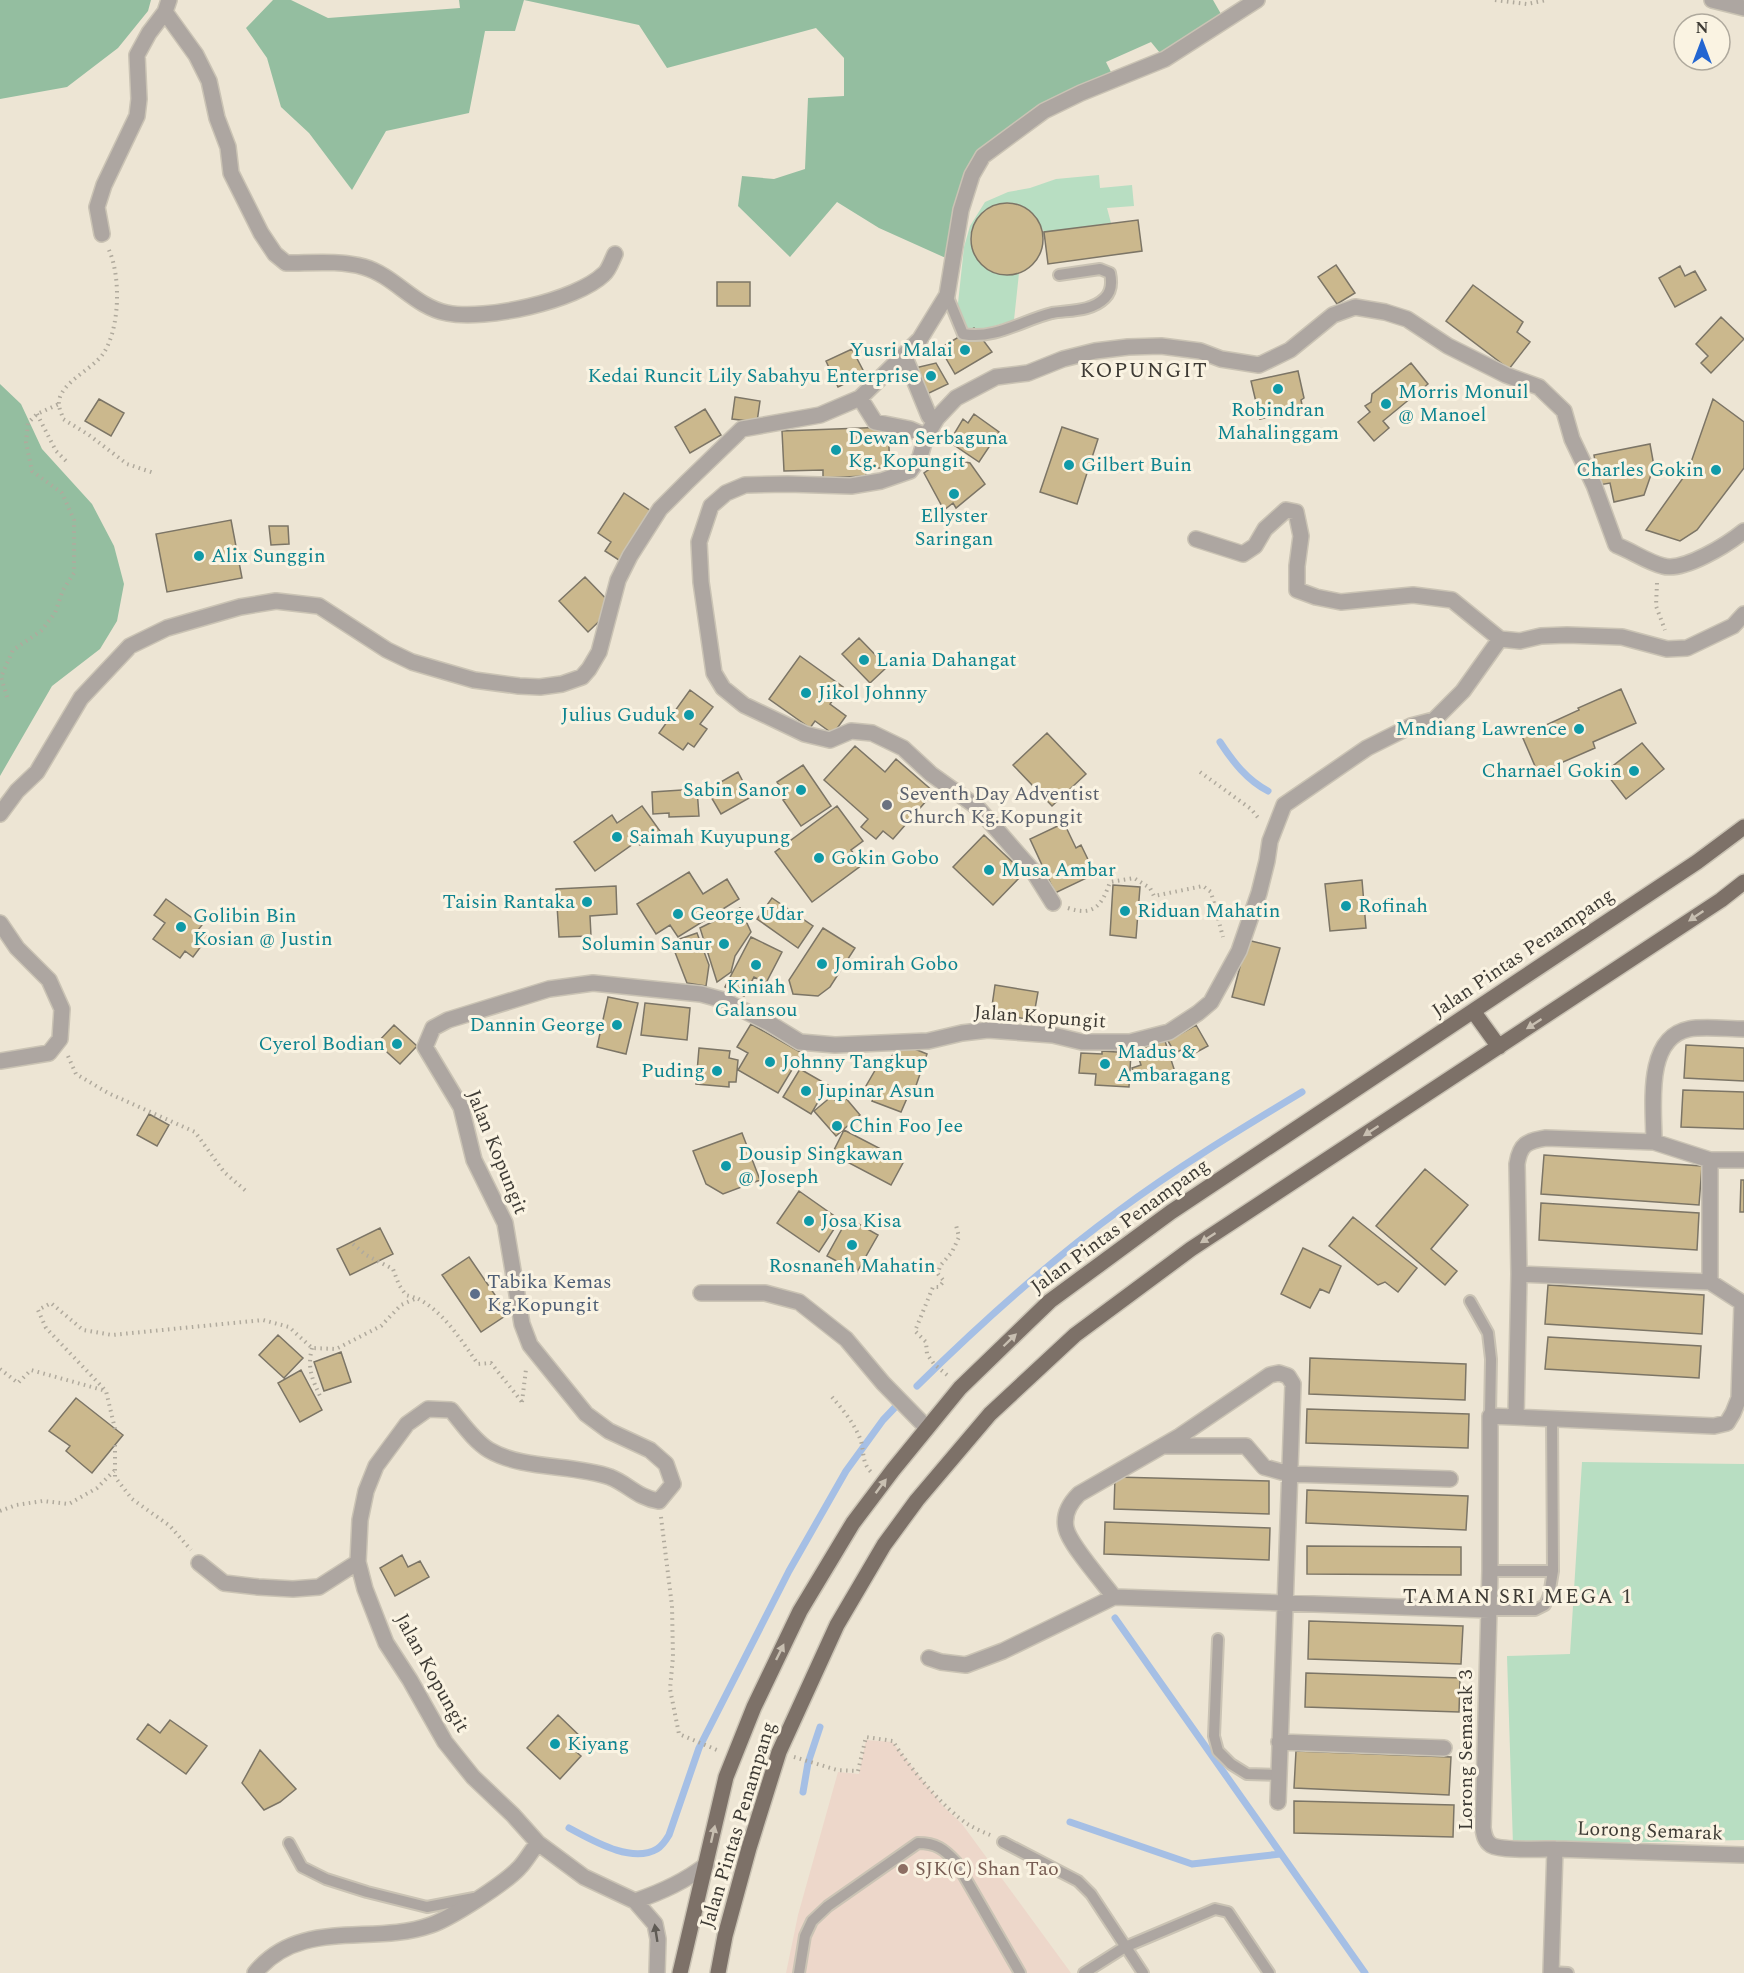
<svg xmlns="http://www.w3.org/2000/svg" width="1744" height="1973" font-family="Spectral,serif">
  <rect width="100%" height="100%" fill="#ede5d4"/>
  <!-- education -->
  <path fill="#edd7ca" d="M866,1740L892,1742L943,1806L962,1824L1071,1973H786L798,1915L838,1772L859,1774Z"/>
  <!-- green -->
  <path fill="#b8dec2" d="M1099,175L1100,188L1132,185L1134,206L1107,208L1111,223L1044,232C1041,227 1038,221 1035,216C1005,179 946,228 981,263C992,274 1005,275 1019,273L1014,320L981,330H966L957,313L964,247L970,226L985,202L1008,192L1030,188L1056,179Z
    M1582,1462L1744,1464V1840L1513,1845L1507,1656L1570,1654Z"/>
  <!-- forest -->
  <path fill="#94bea0" d="M0,0H151L148,11L118,48L67,87L0,99Z
    M273,0H291L328,18L460,8L459,0H1213L1221,14L1186,38L1160,53L1151,42L1106,62L1111,72L1080,88L965,173L954,209L948,259L879,228L837,202L790,257L738,206L742,176L774,179L805,169L808,98L844,96V58L816,28L667,68L639,25L524,0L515,31H485L469,113L386,131L352,190L309,133L281,107L267,58L246,28Z
    M0,384L21,404L42,449L92,504L114,546L124,584L117,621L100,649L52,686L0,776Z"/>
  <g fill="none" stroke-linecap="round" stroke-linejoin="round">
    <!-- stream -->
    <path stroke="#a5bfe5" stroke-width="7" d="M1220,742C1233,762 1247,780 1268,791
      M917,1386C980,1324 1046,1264 1117,1212C1176,1168 1239,1130 1302,1092
      M1115,1618L1365,1973
      M803,1792L808,1763L820,1727
      M1070,1822L1192,1864L1280,1854
      M569,1828C592,1840 631,1864 657,1849C662,1846 666,1840 669,1835L699,1748L789,1571L846,1471L883,1420L902,1400"/>
  </g>
  <!-- building -->
  <path fill="#cbb88d" stroke="#7c7566" stroke-width="1.5" d="M971 239a36 36 0 1 1 72 0a36 36 0 1 1-72 0Z
    M1138,220L1142,251L1048,264L1044,232Z
    M1336,265L1355,293L1337,304L1318,277Z
    M1680,266L1685,276L1695,271L1706,290L1675,307L1659,278Z
    M717,282H750V306H717Z
    M1473,285L1523,322L1517,332L1530,342L1509,369L1446,321Z
    M1721,317L1744,339L1711,373L1701,363L1708,356L1696,344Z
    M974,328L992,352L955,374L940,348Z
    M852,349L865,374L838,387L826,361Z
    M936,363L948,384L927,394L915,368Z
    M1411,363L1428,384L1383,421L1389,428L1374,441L1358,422L1370,412L1365,406L1371,402L1372,394Z
    M1298,371L1304,398L1301,400L1303,409L1260,419L1251,381Z
    M735,397L760,401L757,422L732,419Z
    M99,399L124,413L111,436L85,421Z
    M1713,399L1744,422V468L1697,530L1680,541L1646,530L1688,471Z
    M705,409L721,435L690,453L675,427Z
    M974,414L999,432L979,462L954,445L959,438L954,434L963,419L968,423Z
    M888,427L890,468H866V476L823,478V470L784,471L782,431Z
    M1062,427L1098,439L1077,504L1040,492Z
    M1650,444L1654,466L1644,495L1614,502L1610,483L1599,485L1594,455Z
    M945,458L970,463L985,484L956,508L953,503L944,510L924,473Z
    M624,493L660,517L628,566L605,551L611,542L598,533Z
    M231,520L242,578L167,592L156,534Z
    M269,526H288L289,544L271,545Z
    M585,577L614,607L588,632L559,601Z
    M859,638L887,667L870,683L842,654Z
    M800,656L843,687L830,704L846,716L833,734L815,721L810,728L769,699Z
    M1621,689L1636,723L1593,742L1595,748L1538,773L1522,736L1579,710L1578,708Z
    M690,690L713,707L700,724L707,729L694,747L688,743L683,750L659,733Z
    M1047,733L1086,774L1052,806L1013,765Z
    M1642,743L1664,769L1626,799L1605,772Z
    M855,746L885,772L896,759L934,792L893,839L883,831L876,839L861,827L868,819L824,780Z
    M803,765L831,806L801,826L783,800L787,798L777,782Z
    M738,772L751,797L721,814L707,790Z
    M697,789L699,816L669,817V813L653,814L652,792Z
    M642,806L660,831L640,845L636,842L595,871L574,842L612,815L617,823Z
    M837,806L863,841L851,850L862,865L812,902L775,852Z
    M1064,823L1076,848L1081,845L1095,874L1055,893L1030,839Z
    M984,835L1024,873L993,905L953,867Z
    M689,872L703,894L727,879L739,899L678,937L670,925L656,934L637,904Z
    M1362,880L1366,928L1330,931L1325,884Z
    M1113,885L1140,887L1136,938L1110,935Z
    M616,886L617,914L590,916L591,936L559,937L556,889Z
    M772,898L813,926L798,948L757,919Z
    M166,899L202,925L198,930L208,937L193,957L185,951L180,958L153,939L165,923L154,915Z
    M740,908L751,932L735,956L731,972L717,982L700,928Z
    M823,928L855,948L830,987L818,996L793,994L789,980Z
    M697,933L709,965L706,986L687,983L671,942Z
    M751,937L782,952L766,983L754,977L744,996L725,987Z
    M1247,940L1280,948L1264,1005L1232,997Z
    M995,985L1038,992L1033,1020L991,1013Z
    M608,997L638,1003L626,1054L597,1047Z
    M645,1003L690,1008L687,1040L641,1035Z
    M751,1024L802,1053L778,1093L738,1070L748,1053L737,1047Z
    M394,1025L417,1046L400,1064L377,1043Z
    M1196,1025L1208,1046L1186,1058L1181,1050L1175,1053L1168,1041Z
    M1165,1041L1175,1072L1146,1082L1144,1075L1135,1078L1132,1068L1141,1065L1136,1050Z
    M900,1043L927,1054L912,1097L908,1096L901,1112L872,1101L877,1092L866,1086L881,1060L887,1064Z
    M1686,1045L1744,1048V1081L1684,1078Z
    M699,1048L730,1051L729,1058L738,1060L736,1082H729V1087L696,1084Z
    M1102,1051L1131,1053L1129,1087L1095,1085L1096,1074L1079,1073L1081,1053L1102,1054Z
    M800,1069L828,1085L811,1114L783,1097Z
    M1683,1090L1744,1092V1129L1681,1127Z
    M832,1096L836,1102L844,1096L860,1115L836,1136L814,1111Z
    M149,1114L169,1125L157,1146L137,1135Z
    M844,1130L904,1161L891,1185L832,1154Z
    M742,1133L760,1180L723,1194L706,1184L693,1151Z
    M1544,1155L1702,1166L1699,1205L1541,1194Z
    M1425,1169L1468,1205L1431,1249L1457,1271L1445,1285L1376,1226Z
    M1741,1180H1744V1212H1740Z
    M799,1191L840,1220L819,1252L777,1223Z
    M1541,1203L1699,1213L1697,1250L1539,1240Z
    M1353,1217L1417,1268L1398,1292L1385,1282L1378,1285L1329,1246Z
    M848,1218L878,1235L857,1272L827,1256Z
    M380,1228L393,1254L350,1275L337,1249Z
    M1303,1248L1341,1266L1329,1293L1320,1289L1310,1308L1281,1294Z
    M469,1257L508,1314L481,1332L442,1275Z
    M1548,1285L1704,1295L1702,1334L1545,1324Z
    M278,1335L303,1358L284,1378L259,1355Z
    M1548,1337L1701,1346L1699,1378L1545,1369Z
    M341,1352L351,1382L324,1391L314,1362Z
    M1310,1358L1466,1364L1465,1400L1309,1394Z
    M301,1370L322,1410L300,1422L278,1383Z
    M76,1398L123,1435L92,1473L66,1451L70,1446L49,1431Z
    M1307,1409L1469,1414L1468,1448L1306,1443Z
    M1115,1477L1269,1481V1514L1114,1509Z
    M1307,1490L1468,1496L1466,1530L1306,1523Z
    M1105,1522L1270,1528L1269,1560L1104,1554Z
    M1307,1546L1461,1547V1575L1307,1574Z
    M402,1555L408,1567L420,1561L429,1577L395,1596L380,1568Z
    M1309,1621L1463,1626L1461,1664L1308,1659Z
    M1306,1673L1460,1678L1459,1712L1305,1707Z
    M558,1715L584,1740L574,1750L581,1756L560,1779L527,1748Z
    M170,1720L207,1746L186,1774L137,1739L148,1724L160,1733Z
    M260,1750L296,1789L280,1802L264,1810L242,1783Z
    M1296,1751L1451,1757L1449,1795L1294,1788Z
    M1294,1801L1454,1805L1453,1837L1294,1833Z"/>
  <g fill="none" stroke-linecap="round" stroke-linejoin="round">
    <!-- lane casing -->
    <g stroke="#cac3b4" stroke-width="14">
      <path id="lane" d="M947,295L963,334C995,340 1023,320 1052,313C1069,310 1091,312 1105,298C1112,291 1112,282 1110,273L1100,269L1059,275
        M1470,1301L1488,1333L1491,1359L1490,1416
        M1490,1571H1553L1552,1418
        M1490,1610H1535L1545,1605L1549,1595L1553,1571
        M1218,1639L1214,1736L1218,1751L1231,1764L1247,1774L1278,1775
        M1003,1842L1078,1881L1091,1894L1143,1973
        M289,1843L302,1867L326,1879L367,1892L427,1907L474,1898
        M1551,1972L1568,1973
        M799,1973L805,1936L812,1921L828,1906L918,1843C936,1843 944,1849 956,1862L1020,1973
        M1084,1973L1125,1947L1215,1909L1228,1912L1269,1973"/>
    </g>
    <!-- street casing -->
    <g stroke="#cac3b4" stroke-width="18">
      <path id="street" d="M1712,0L1744,8
        M165,12L196,55L209,81L217,118L228,147L231,173L261,233L275,254L286,263C312,263 339,260 364,267C395,276 415,307 447,313C485,321 576,301 604,274C609,270 612,260 615,254
        M102,234L97,207L104,185L137,116L139,99L137,55L149,33L165,12L169,0
        M904,355L929,416L937,418
        M860,398L875,422L910,429L926,436L937,418L956,398L996,377L1028,373L1063,359L1095,351L1128,347L1161,346L1200,351L1221,359L1259,365L1290,350L1333,315L1355,307L1385,312L1407,319L1448,346L1506,375L1539,387L1564,411L1572,439L1594,485L1616,545C1632,551 1647,562 1663,566C1684,572 1728,544 1744,531
        M926,436L920,457L910,471L881,481L851,486L788,484L745,485L726,493L711,506L699,542L701,582L714,673L723,688L744,705L805,734L830,740L851,731L872,733L903,748L931,774L977,807L1033,871L1053,903
        M1196,539L1243,554L1255,546L1265,529L1286,510L1296,512L1301,536L1297,566V590L1316,597L1341,602L1413,595L1452,600L1500,639
        M0,814L17,791L37,772L81,698L130,646L167,628L240,607L276,601L319,606L387,650L412,662L474,680L519,686L540,687L562,684L582,677L589,669L599,652L618,580L630,556L660,509L687,482L742,429L820,415L860,398L920,339L947,295L961,210L972,175L983,156L1044,111L1081,93L1165,59L1257,0
        M0,923L17,948L49,980L62,1009L60,1039L49,1053L0,1061
        M1654,1142C1654,1108 1644,1038 1689,1029C1704,1026 1728,1029 1744,1029
        M1710,1160H1744
        M1519,1274L1710,1282
        M701,1293H765L799,1302L846,1339L883,1383L927,1428
        M1516,1417L1519,1274L1517,1164C1520,1144 1527,1141 1546,1138L1654,1142L1710,1160V1282L1744,1304
        M1166,1446H1246L1264,1467L1289,1474L1450,1479
        M199,1563L224,1583L258,1587L293,1589L319,1587L358,1562
        M929,1658L941,1662L966,1665L1003,1651L1114,1597
        M1279,1742L1444,1748
        M1278,1802L1293,1384L1288,1376L1279,1373L1270,1375L1180,1436L1079,1494C1070,1503 1063,1514 1066,1528C1069,1544 1103,1582 1114,1597L1490,1610
        M1555,1849L1744,1855
        M635,1901C662,1892 684,1882 706,1865
        M255,1973C300,1917 372,1946 431,1925C451,1918 504,1884 519,1868C526,1861 531,1851 538,1843
        M657,1973L658,1939L655,1924L635,1901L584,1877L538,1843L513,1815L473,1777L445,1742L410,1680L386,1643L365,1589L358,1562L360,1520L366,1491L376,1466L407,1424L428,1409L451,1410C462,1423 474,1441 489,1450C523,1470 573,1464 610,1477C628,1484 638,1498 659,1501L673,1484L666,1464L650,1450L609,1431L586,1414L530,1345L522,1324L505,1223L474,1160L461,1107L425,1047L433,1028L448,1020L549,989L593,983L701,994L723,1000L769,1023L800,1042L835,1045L928,1041L962,1033L988,1030L1053,1035L1082,1042H1130L1169,1032L1198,1013L1211,1002L1239,951L1259,893L1267,861L1270,841L1284,805L1367,748L1411,726L1434,720L1463,691L1500,639L1520,641L1541,636L1567,635L1622,637L1667,649L1687,648L1733,626L1744,614
        M1551,1973L1555,1849C1542,1849 1501,1851 1491,1845C1485,1841 1484,1835 1483,1828L1490,1571V1416L1714,1426L1727,1423L1733,1413L1739,1398L1742,1304"/>
    </g>
    <!-- primary casing -->
    <g stroke="#cac3b4" stroke-width="18">
      <path id="primary" d="M1473,1011L1499,1047
        M680,1973L726,1777L754,1707L800,1611L853,1523L893,1470L960,1388L1050,1301L1171,1212L1697,862L1744,827
        M718,1973L725,1936L749,1848L779,1752L837,1625L884,1545L917,1500L990,1414L1075,1335L1191,1249L1721,900L1744,882"/>
    </g>
    <!-- path -->
    <path stroke="#b0aa9d" stroke-width="4" stroke-dasharray="1.5 4.5" stroke-linecap="butt" d="M1495,0L1527,4L1547,0
      M109,250C121,277 120,329 103,354C92,370 57,384 59,405C59,409 62,414 63,419L89,435L127,464L154,473
      M37,414L56,451L69,464
      M1657,583L1656,606L1665,630
      M7,697L1,677L13,650L41,631L55,613L63,590L74,573V520L62,493L32,471L26,442L28,423L37,414L59,404
      M1200,772L1251,809L1260,820
      M1068,908C1094,917 1102,905 1110,882L1134,878L1150,888L1154,896L1203,886L1211,892L1223,937
      M68,1056L76,1074L108,1093L195,1132L224,1172L247,1192
      M353,1244L366,1255L393,1269L399,1285L406,1295L416,1298
      M312,1348C307,1368 312,1379 321,1398
      M0,1369L18,1383L31,1370L106,1391
      M947,1375L934,1364L927,1354L926,1342L915,1331L933,1287H939L944,1281L938,1274L940,1266L952,1252L959,1237L956,1225
      M832,1397C843,1410 855,1424 861,1441C864,1452 862,1463 871,1472
      M522,1402L526,1369
      M115,1429L106,1391L46,1328L38,1310L51,1303L83,1330L112,1335L263,1320L289,1327L312,1348L336,1349L381,1326L401,1305L417,1298C445,1313 460,1339 478,1364L491,1363L522,1402
      M115,1445V1477L132,1499L170,1526L191,1550
      M0,1511L16,1505L43,1501L69,1504L97,1488L114,1471
      M661,1517L672,1606L673,1657L670,1689L679,1734L717,1750
      M794,1757L837,1770L858,1771L866,1737L893,1741C907,1765 945,1810 969,1825C976,1829 983,1832 990,1835"/>
    <!-- lane -->
    <use href="#lane" stroke="#ada6a1" stroke-width="10"/>
    <!-- street -->
    <use href="#street" stroke="#ada6a1" stroke-width="15"/>
    <!-- primary -->
    <use href="#primary" stroke="#7d7168" stroke-width="15"/>
  </g>
  <!-- one-way arrows -->
  <defs><path id="oneway-solid" d="M-6-.8H1V-3.2L6.5 0L1 3.2V.8H-6Z" transform="scale(1.5)"/></defs>
  <g fill="#c8bfb1">
    <use href="#oneway-solid" transform="translate(1696 916) rotate(146)"/>
    <use href="#oneway-solid" transform="translate(1534 1024) rotate(147)"/>
    <use href="#oneway-solid" transform="translate(1371 1131) rotate(147)"/>
    <use href="#oneway-solid" transform="translate(1208 1238) rotate(147)"/>
    <use href="#oneway-solid" transform="translate(1010 1340) rotate(-44)"/>
    <use href="#oneway-solid" transform="translate(881 1486) rotate(-53)"/>
    <use href="#oneway-solid" transform="translate(780 1652) rotate(-64)"/>
    <use href="#oneway-solid" transform="translate(713 1834) rotate(-77)"/>
  </g>
  <use fill="#5f5b55" href="#oneway-solid" transform="translate(656 1933) rotate(-99)"/>
  <!-- markers -->
  <g fill="#0f9aa8" stroke="#faf3e2" stroke-width="2">
    <circle cx="965" cy="350" r="6"/>
    <circle cx="931" cy="376" r="6"/>
    <circle cx="1278" cy="389" r="6"/>
    <circle cx="1386" cy="404" r="6"/>
    <circle cx="836" cy="450" r="6"/>
    <circle cx="1069" cy="465" r="6"/>
    <circle cx="1716" cy="470" r="6"/>
    <circle cx="954" cy="494" r="6"/>
    <circle cx="199" cy="556" r="6"/>
    <circle cx="864" cy="660" r="6"/>
    <circle cx="806" cy="693" r="6"/>
    <circle cx="689" cy="715" r="6"/>
    <circle cx="1579" cy="729" r="6"/>
    <circle cx="1634" cy="771" r="6"/>
    <circle cx="801" cy="790" r="6"/>
    <circle cx="617" cy="837" r="6"/>
    <circle cx="819" cy="858" r="6"/>
    <circle cx="989" cy="870" r="6"/>
    <circle cx="587" cy="902" r="6"/>
    <circle cx="1346" cy="906" r="6"/>
    <circle cx="1125" cy="911" r="6"/>
    <circle cx="678" cy="914" r="6"/>
    <circle cx="181" cy="927" r="6"/>
    <circle cx="724" cy="944" r="6"/>
    <circle cx="822" cy="964" r="6"/>
    <circle cx="756" cy="965" r="6"/>
    <circle cx="617" cy="1025" r="6"/>
    <circle cx="397" cy="1044" r="6"/>
    <circle cx="770" cy="1062" r="6"/>
    <circle cx="1105" cy="1064" r="6"/>
    <circle cx="717" cy="1071" r="6"/>
    <circle cx="806" cy="1091" r="6"/>
    <circle cx="837" cy="1126" r="6"/>
    <circle cx="726" cy="1166" r="6"/>
    <circle cx="809" cy="1221" r="6"/>
    <circle cx="852" cy="1245" r="6"/>
    <circle cx="555" cy="1744" r="6"/>
  </g>
  <circle fill="#6b7280" stroke="#faf3e2" stroke-width="2" cx="887" cy="805" r="6"/>
  <circle fill="#5c6f8a" stroke="#faf3e2" stroke-width="2" cx="475" cy="1294" r="6"/>
  <circle fill="#8d6e63" stroke="#faf3e2" stroke-width="2" cx="903" cy="1869" r="6"/>
  <g text-anchor="middle" dominant-baseline="central" stroke-width="6" stroke-linejoin="round" paint-order="stroke">
    <!-- culture labels -->
    <g font-size="20" fill="#0d838f" stroke="#faf3e2" text-anchor="start">
      <text x="953" y="350" text-anchor="end">Yusri Malai</text>
      <text x="919" y="376" text-anchor="end">Kedai Runcit Lily Sabahyu Enterprise</text>
      <text x="1398" y="392">Morris Monuil<tspan x="1398" dy="23">@ Manoel</tspan></text>
      <text x="1278" y="410" text-anchor="middle">Robindran<tspan x="1278" dy="23">Mahalinggam</tspan></text>
      <text x="848" y="438">Dewan Serbaguna<tspan x="848" dy="23">Kg. Kopungit</tspan></text>
      <text x="1081" y="465">Gilbert Buin</text>
      <text x="1704" y="470" text-anchor="end">Charles Gokin</text>
      <text x="954" y="516" text-anchor="middle">Ellyster<tspan x="954" dy="23">Saringan</tspan></text>
      <text x="211" y="556">Alix Sunggin</text>
      <text x="876" y="660">Lania Dahangat</text>
      <text x="818" y="693">Jikol Johnny</text>
      <text x="677" y="715" text-anchor="end">Julius Guduk</text>
      <text x="1567" y="729" text-anchor="end">Mndiang Lawrence</text>
      <text x="1622" y="771" text-anchor="end">Charnael Gokin</text>
      <text x="789" y="790" text-anchor="end">Sabin Sanor</text>
      <text x="629" y="837">Saimah Kuyupung</text>
      <text x="831" y="858">Gokin Gobo</text>
      <text x="1001" y="870">Musa Ambar</text>
      <text x="575" y="902" text-anchor="end">Taisin Rantaka</text>
      <text x="1358" y="906">Rofinah</text>
      <text x="1137" y="911">Riduan Mahatin</text>
      <text x="690" y="914">George Udar</text>
      <text x="193" y="916">Golibin Bin<tspan x="193" dy="23">Kosian @ Justin</tspan></text>
      <text x="712" y="944" text-anchor="end">Solumin Sanur</text>
      <text x="834" y="964">Jomirah Gobo</text>
      <text x="756" y="987" text-anchor="middle">Kiniah<tspan x="756" dy="23">Galansou</tspan></text>
      <text x="605" y="1025" text-anchor="end">Dannin George</text>
      <text x="385" y="1044" text-anchor="end">Cyerol Bodian</text>
      <text x="1117" y="1052">Madus &amp;<tspan x="1117" dy="23">Ambaragang</tspan></text>
      <text x="782" y="1062">Johnny Tangkup</text>
      <text x="705" y="1071" text-anchor="end">Puding</text>
      <text x="818" y="1091">Jupinar Asun</text>
      <text x="849" y="1126">Chin Foo Jee</text>
      <text x="738" y="1154">Dousip Singkawan<tspan x="738" dy="23">@ Joseph</tspan></text>
      <text x="821" y="1221">Josa Kisa</text>
      <text x="852" y="1266" text-anchor="middle">Rosnaneh Mahatin</text>
      <text x="567" y="1744">Kiyang</text>
    </g>
    <!-- worship labels -->
    <g font-size="20" fill="#5b616d" stroke="#faf3e2" text-anchor="start">
      <text x="899" y="794">Seventh Day Adventist<tspan x="899" dy="23">Church Kg.Kopungit</tspan></text>
    </g>
    <!-- street labels -->
    <g font-size="20" fill="#3e3b35" stroke="#faf3e2">
      <text transform="translate(1523 953) rotate(-34)">Jalan Pintas Penampang</text>
      <text transform="translate(1040 1017) rotate(4)">Jalan Kopungit</text>
      <text transform="translate(497 1152) rotate(68)">Jalan Kopungit</text>
      <text transform="translate(1120 1226) rotate(-36)">Jalan Pintas Penampang</text>
      <text transform="translate(432 1673) rotate(61)">Jalan Kopungit</text>
      <text transform="translate(1466 1750) rotate(-90)">Lorong Semarak 3</text>
      <text transform="translate(738 1825) rotate(-73)">Jalan Pintas Penampang</text>
      <text transform="translate(1650 1831) rotate(2)">Lorong Semarak</text>
    </g>
    <!-- service labels -->
    <g font-size="20" fill="#4e5e75" stroke="#faf3e2" text-anchor="start">
      <text x="487" y="1282">Tabika Kemas<tspan x="487" dy="23">Kg.Kopungit</tspan></text>
    </g>
    <!-- education labels -->
    <g font-size="20" fill="#785e54" stroke="#faf3e2" text-anchor="start">
      <text x="915" y="1869">SJK(C) Shan Tao</text>
    </g>
    <!-- neighbourhood labels -->
    <g font-size="21" letter-spacing="1.5" fill="#3e3b35" stroke="#faf3e2">
      <text x="1144" y="371">KOPUNGIT</text>
      <text x="1518" y="1597">TAMAN SRI MEGA 1</text>
    </g>
  </g>
  <!-- north arrow -->
  <g transform="translate(1702 42)"><circle r="28" fill="#faf3e2" stroke="#afa99d" stroke-width="1.5"/>
  <path d="M0-4.5L10 22L0 15L-10 22Z" fill="#2265d1"/>
  <text y="-9" font-size="16" font-weight="bold" text-anchor="middle" fill="#3e3b35">N</text>
  </g>
</svg>
